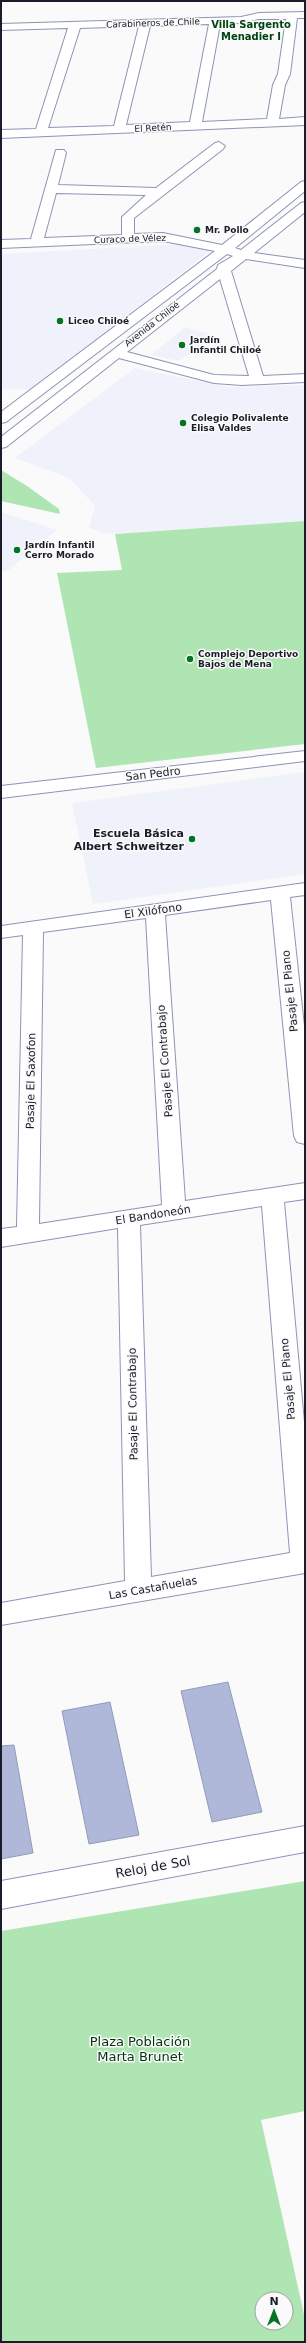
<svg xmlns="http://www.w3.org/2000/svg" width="306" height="2343" font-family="'DejaVu Sans',sans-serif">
  <rect width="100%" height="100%" fill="#fafafa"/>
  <!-- built -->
  <path fill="#f0f2fb" d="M181,244L211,250L31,390L1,389V254Z
    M185,327L215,336L179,361L151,355Z
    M135,368L230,387L305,385V521L108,534L89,528L95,506L69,478L15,458Z
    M1,512L57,530L6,572L1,570Z
    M305,772V874L93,904L72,803Z"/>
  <!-- green -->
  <path fill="#afe5b2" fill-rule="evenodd" d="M1,470L27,486L59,509L60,514L1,501Z
    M305,521V744L96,768L57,573L122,570L115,534Z
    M305,1881V2111L261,2120L305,2319V2342H1V1931ZM262,2299H286V2323H262Z"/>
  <!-- building -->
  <path fill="#b0b8da" stroke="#939bbb" d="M228,1682L262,1812L212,1822L181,1691Z
    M110,1702L139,1835L89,1844L62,1711Z
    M14,1745L33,1853L1,1859V1746Z"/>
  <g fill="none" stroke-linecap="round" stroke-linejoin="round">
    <!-- minor casing -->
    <g stroke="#8c94b5" stroke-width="2">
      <path id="minor" d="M305,12V18H297L290,74L285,85L279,119L305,117V125L1,138V130L36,129L68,28L1,30V24L241,17L259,13ZM259,19H286L278,74L273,85L267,119L202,122L220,24L241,23ZM209,24L190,122L126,125L150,26ZM139,26L114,126L48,128L80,28Z
        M219,142L225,146L223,149L134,218V234L163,233L222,245L301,182L305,181V191L235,248L241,250L301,203L305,202V212L254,253L305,260V268L246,259L231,271L263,376L305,374V382L242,385L214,383L119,358L6,447L1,448V437L217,269L218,265L233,256L227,254L6,422L1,423V412L215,251L163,241L1,248V240L31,239L56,150H64L66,153L58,185L156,188L215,143ZM56,193L146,195L122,217V235L44,238ZM220,279L249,376L214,375L127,352Z
        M305,751V761L1,798V786Z
        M305,883V895L290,897L305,1035V1144L297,1142L294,1136L271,900L165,915L185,1201L305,1183V1199L284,1202L305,1433V1573L1,1625V1603L125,1581L118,1228L1,1247V1229L17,1227L23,935L1,938V926ZM146,918L162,1205L39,1224L43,932ZM262,1206L290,1553L151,1577L140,1225Z
        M305,1826V1852L1,1909V1881Z"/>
    </g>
    <!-- minor -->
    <use href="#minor" fill="#fff" fill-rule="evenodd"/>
  </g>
  <!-- markers -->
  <g fill="#057325" stroke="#fafafa" stroke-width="1.5">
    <circle cx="197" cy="230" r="4"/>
    <circle cx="60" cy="321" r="4"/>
    <circle cx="182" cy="345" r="4"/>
    <circle cx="183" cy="423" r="4"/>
    <circle cx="17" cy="550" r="4"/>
    <circle cx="190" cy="659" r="4"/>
    <circle cx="192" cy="839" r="4"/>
  </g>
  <g text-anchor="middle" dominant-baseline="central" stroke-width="3" stroke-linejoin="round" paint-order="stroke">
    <!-- far-street labels -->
    <g font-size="9" fill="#1a1d29" stroke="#fafafa">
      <text transform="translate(153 23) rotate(-2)">Carabineros de Chile</text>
      <text transform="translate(153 128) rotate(-3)">El Retén</text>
      <text transform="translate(130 239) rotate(-2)">Curaco de Vélez</text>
      <text transform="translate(152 324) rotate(-38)">Avenida Chiloé</text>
    </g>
    <!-- far-poi labels -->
    <g font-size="9" font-weight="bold" fill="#1a1d29" stroke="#fafafa" text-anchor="start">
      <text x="205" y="230">Mr. Pollo</text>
      <text x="68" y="321">Liceo Chiloé</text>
      <text x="190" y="340">Jardín<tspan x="190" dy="10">Infantil Chiloé</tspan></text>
      <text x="191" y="418">Colegio Polivalente<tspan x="191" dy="10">Elisa Valdes</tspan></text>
      <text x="25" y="545">Jardín Infantil<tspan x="25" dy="10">Cerro Morado</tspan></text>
      <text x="198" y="654">Complejo Deportivo<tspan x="198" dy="10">Bajos de Mena</tspan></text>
    </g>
    <!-- far-neighbourhood labels -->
    <g font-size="10" font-weight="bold" fill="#014312" stroke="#fafafa">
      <text x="251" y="24">Villa Sargento<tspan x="251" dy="12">Menadier I</tspan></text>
    </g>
    <!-- street labels -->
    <g font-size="11" fill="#1a1d29" stroke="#fafafa">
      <text transform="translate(153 774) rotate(-7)">San Pedro</text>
      <text transform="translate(153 911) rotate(-8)">El Xilófono</text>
      <text transform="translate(290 991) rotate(-96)">Pasaje El Piano</text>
      <text transform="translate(165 1061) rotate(-94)">Pasaje El Contrabajo</text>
      <text transform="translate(31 1081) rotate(-89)">Pasaje El Saxofon</text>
      <text transform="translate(153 1215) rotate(-9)">El Bandoneón</text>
      <text transform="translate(288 1379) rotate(-95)">Pasaje El Piano</text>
      <text transform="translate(133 1404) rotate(-91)">Pasaje El Contrabajo</text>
      <text transform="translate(153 1588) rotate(-10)">Las Castañuelas</text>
    </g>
    <!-- poi labels -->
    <g font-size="11" font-weight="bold" fill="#1a1d29" stroke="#fafafa" text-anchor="end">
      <text x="184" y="833">Escuela Básica<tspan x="184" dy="13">Albert Schweitzer</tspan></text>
    </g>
    <!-- near-street labels -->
    <g font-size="13" fill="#1a1d29" stroke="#fafafa">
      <text transform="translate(153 1867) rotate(-10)">Reloj de Sol</text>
    </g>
    <!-- near-park labels -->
    <g font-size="13" fill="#00340c" stroke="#fafafa">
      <text x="140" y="2041">Plaza Población<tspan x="140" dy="15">Marta Brunet</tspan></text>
    </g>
  </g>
  <!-- border -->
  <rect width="306" height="2343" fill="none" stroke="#1a1d29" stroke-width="4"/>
  <!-- north arrow -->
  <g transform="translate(274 2311)"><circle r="19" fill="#fafafa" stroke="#a0a2a6"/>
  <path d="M0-3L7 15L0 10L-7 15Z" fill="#057325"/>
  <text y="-6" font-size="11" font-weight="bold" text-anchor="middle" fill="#1a1d29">N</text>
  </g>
</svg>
